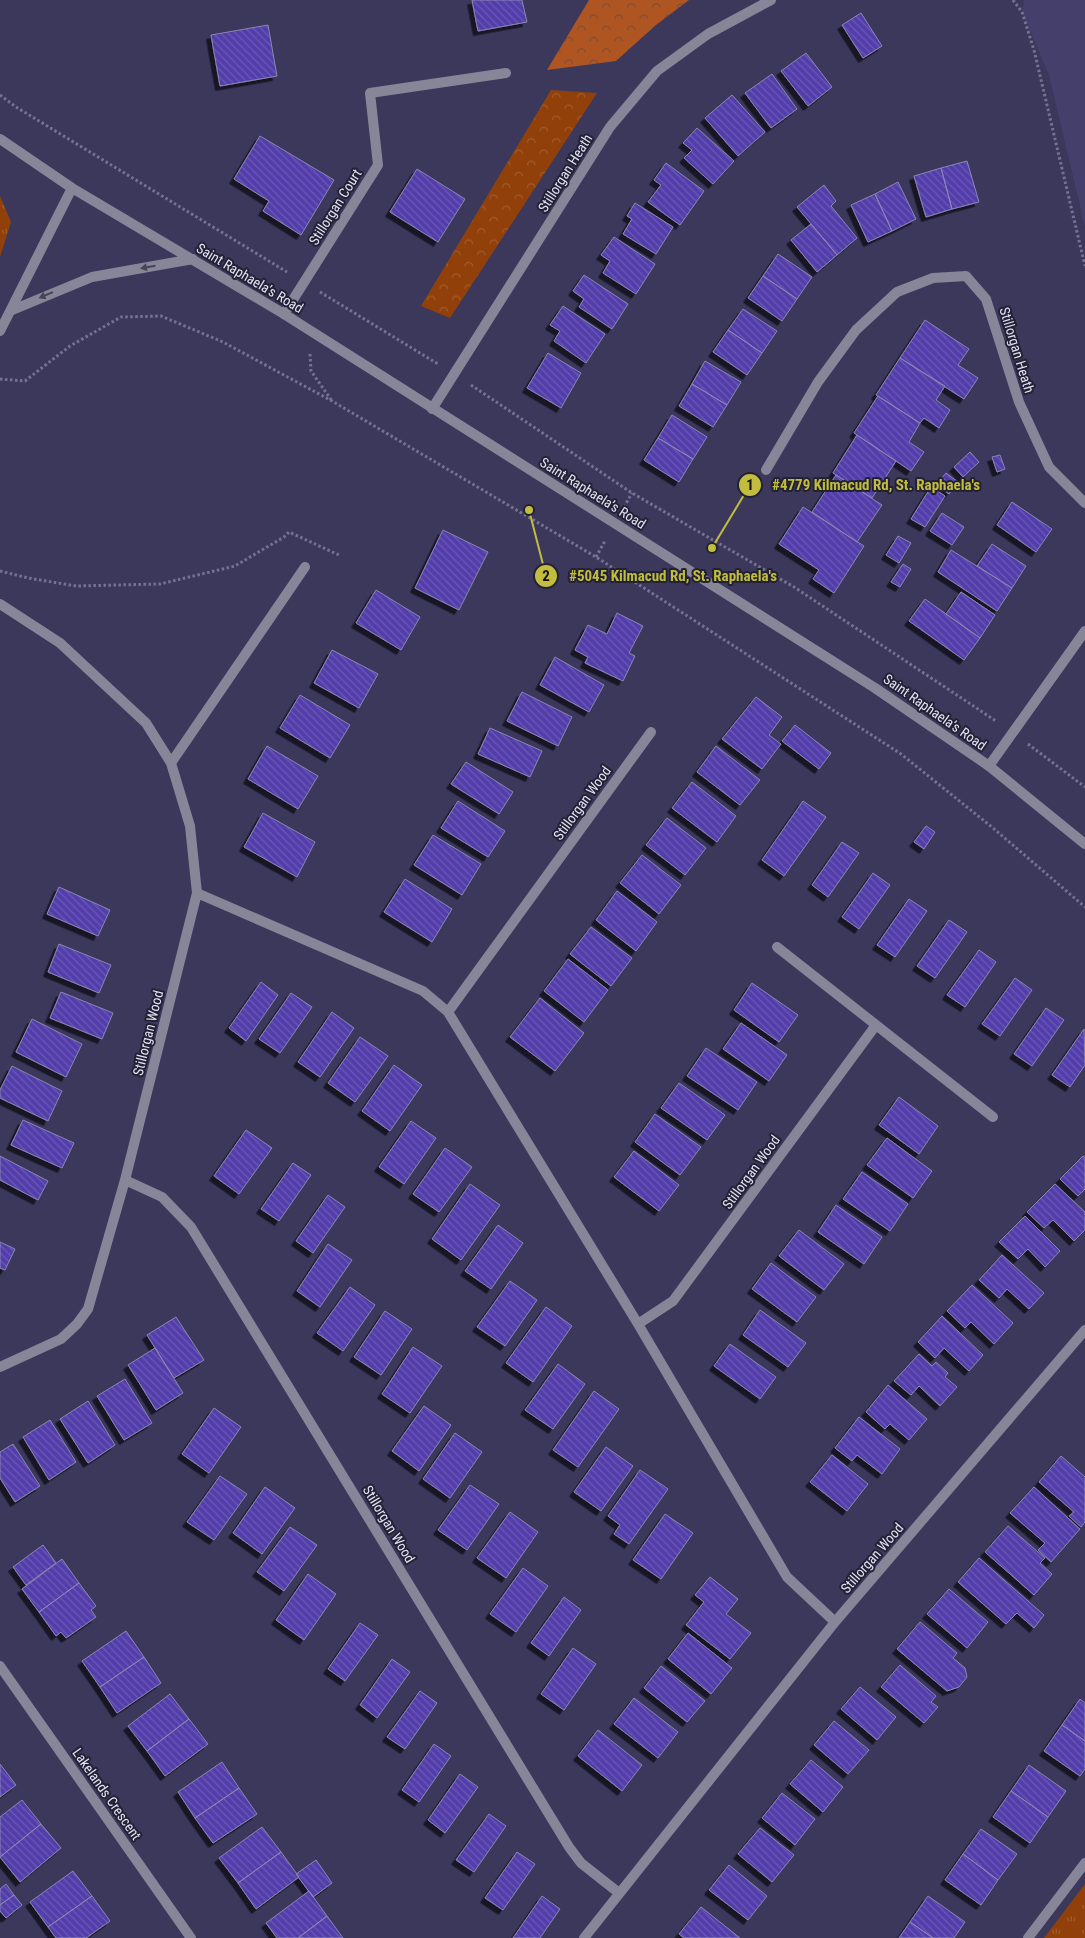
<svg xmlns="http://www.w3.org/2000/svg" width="1085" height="1938" font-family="'Roboto Condensed',sans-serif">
  <defs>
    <pattern id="grass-tufts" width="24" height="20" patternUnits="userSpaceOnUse" patternTransform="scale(1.25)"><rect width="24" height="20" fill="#924009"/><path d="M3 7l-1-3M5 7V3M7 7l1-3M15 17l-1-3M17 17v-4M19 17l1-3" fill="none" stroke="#a15b2e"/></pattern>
    <pattern id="forest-crowns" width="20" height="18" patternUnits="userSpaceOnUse" patternTransform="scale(1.25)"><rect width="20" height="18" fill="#af5522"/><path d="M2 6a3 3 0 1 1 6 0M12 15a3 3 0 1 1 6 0" fill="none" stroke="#7f4d34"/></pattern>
    <pattern id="park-crowns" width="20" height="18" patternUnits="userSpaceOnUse" patternTransform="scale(1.25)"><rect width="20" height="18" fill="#924009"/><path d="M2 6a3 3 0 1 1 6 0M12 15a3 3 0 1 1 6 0" fill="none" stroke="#a15b2e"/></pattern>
    <pattern id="building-back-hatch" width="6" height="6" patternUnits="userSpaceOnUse" patternTransform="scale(1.25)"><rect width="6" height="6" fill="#533daa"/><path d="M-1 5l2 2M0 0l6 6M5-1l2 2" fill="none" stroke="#6b59b6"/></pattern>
    <filter id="shadow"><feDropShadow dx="-4.5" dy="4.5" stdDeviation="0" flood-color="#0009"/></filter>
  </defs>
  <rect width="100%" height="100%" fill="#3b385c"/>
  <!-- built -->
  <path fill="#44406b" d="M1024,0H1085V227L1049,75L1022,12Z"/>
  <!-- grass -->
  <path fill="url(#grass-tufts)" d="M0,196L11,222L0,257Z
    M1085,1884V1938H1044Z"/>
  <!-- forest -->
  <path fill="url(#forest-crowns)" d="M589,0H689L656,25L616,61L547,70Z"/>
  <!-- park -->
  <path fill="url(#park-crowns)" d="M551,90L597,93L450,318L421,306Z"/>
  <!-- building -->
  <path fill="url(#building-back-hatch)" stroke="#8a87b2" filter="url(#shadow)" d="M472,0H522L527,22L478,31Z
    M861,13L882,46L863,58L842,25Z
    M268,25L277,76L220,86L211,35Z
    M806,53L832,87L808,106L781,71Z
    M772,74L797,109L771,128L745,93Z
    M732,95L765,132L738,156L705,118Z
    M697,128L734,161L713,184L684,158L692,150L683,143Z
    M260,136L334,180L301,235L263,211L269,201L234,179Z
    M967,161L979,202L952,209L941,168Z
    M666,163L704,191L680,225L648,202L661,185L654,180Z
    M941,168L952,209L926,217L914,176Z
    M417,169L465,199L438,242L390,212Z
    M898,182L916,219L892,231L875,194Z
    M824,185L836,201L831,206L857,238L837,255L797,207Z
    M875,194L892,231L868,242L851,205Z
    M635,203L673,227L656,254L623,234L632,219L627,216Z
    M811,224L837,255L817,272L791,240Z
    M614,237L655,264L636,294L603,273L610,261L601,255Z
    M778,254L812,277L797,299L763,276Z
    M584,275L628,304L612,329L579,307L584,299L573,291Z
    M763,276L797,299L782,321L748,298Z
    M563,306L605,334L586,363L554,341L560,331L550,325Z
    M743,309L777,331L762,353L728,330Z
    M925,320L969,349L958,365L978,378L964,399L900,358Z
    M728,330L762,353L747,375L713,352Z
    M548,353L581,373L561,408L527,388Z
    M900,358L945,386L936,400L950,410L939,428L924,418L920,423L876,395Z
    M705,361L741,382L727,405L692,384Z
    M692,384L727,405L713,427L679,406Z
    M878,396L920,423L909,442L924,452L911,471L854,433Z
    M672,415L707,437L693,459L658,438Z
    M857,435L896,461L872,498L833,473Z
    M658,438L693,459L679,482L644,460Z
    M970,452L979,462L963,477L954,467Z
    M1000,455L1005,469L997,472L992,457Z
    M946,473L958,482L949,494L936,485Z
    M836,475L882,505L857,542L812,512Z
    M931,487L945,496L925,527L911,519Z
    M1012,502L1052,529L1036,552L997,525Z
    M803,507L864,546L834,593L813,579L819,570L779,544Z
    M942,513L964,527L952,545L930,531Z
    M443,530L488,552L459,610L415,588Z
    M898,536L911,543L899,563L886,555Z
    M992,544L1026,566L1012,588L977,566Z
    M951,550L1012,588L997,611L938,572Z
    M903,564L911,569L900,587L891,582Z
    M376,590L420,617L401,650L356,623Z
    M961,592L995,615L980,638L946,614Z
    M925,599L980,638L964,660L909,621Z
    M617,613L643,626L629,653L635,656L623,681L585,663L588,657L575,650L588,625L607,634Z
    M332,650L378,674L359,708L314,683Z
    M555,657L604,685L589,712L540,685Z
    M522,692L572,717L558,746L507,721Z
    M300,695L350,725L330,758L280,728Z
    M756,697L782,717L769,735L781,744L762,769L722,739Z
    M795,725L831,753L819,769L782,741Z
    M490,728L542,751L530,777L478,754Z
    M267,746L318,776L298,809L248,779Z
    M716,746L760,780L740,805L697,772Z
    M466,762L513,792L499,814L451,784Z
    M692,782L736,816L717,842L672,808Z
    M458,801L505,831L488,857L441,828Z
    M803,801L826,817L784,876L762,860Z
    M263,813L315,842L297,877L244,847Z
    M667,818L706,848L685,875L646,845Z
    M926,826L935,832L924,849L914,842Z
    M433,835L481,864L462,895L414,865Z
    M842,842L859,853L828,897L812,885Z
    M642,855L681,885L659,914L620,883Z
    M873,873L890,885L859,929L842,917Z
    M405,879L452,909L432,942L384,912Z
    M59,887L110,910L98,936L47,914Z
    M617,891L657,922L636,951L596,920Z
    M909,899L927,911L895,957L877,945Z
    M949,920L967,932L935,978L917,966Z
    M591,927L632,958L611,986L570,954Z
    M59,944L111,965L99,993L48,972Z
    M979,950L996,962L965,1007L947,995Z
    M568,959L608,990L584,1022L544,991Z
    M1015,978L1032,990L1000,1036L982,1024Z
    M261,982L278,995L246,1041L229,1028Z
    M752,983L798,1015L779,1042L734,1010Z
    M61,992L113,1013L102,1039L50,1018Z
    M291,993L312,1007L280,1053L259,1039Z
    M540,998L584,1033L555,1071L510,1037Z
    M1046,1008L1064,1020L1032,1066L1014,1054Z
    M332,1012L354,1028L320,1077L298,1062Z
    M32,1019L82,1044L66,1077L16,1052Z
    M741,1023L787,1055L769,1081L723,1049Z
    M1084,1029L1085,1065L1070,1087L1052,1075Z
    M360,1037L388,1056L355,1102L328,1083Z
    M706,1048L757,1082L738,1110L687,1076Z
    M394,1065L422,1085L390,1131L362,1111Z
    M12,1066L62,1091L48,1121L0,1098V1090Z
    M679,1083L725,1115L707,1140L661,1108Z
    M899,1097L938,1126L919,1154L879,1125Z
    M655,1114L701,1147L680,1175L635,1142Z
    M23,1120L74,1143L62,1168L11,1145Z
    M411,1121L436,1138L404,1184L379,1167Z
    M246,1130L272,1148L239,1194L214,1176Z
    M887,1138L932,1171L913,1198L867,1165Z
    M445,1148L472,1167L439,1212L413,1194Z
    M634,1151L679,1185L659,1211L614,1177Z
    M0,1156L48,1181L38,1200L0,1180Z
    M1083,1156L1085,1157V1189L1078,1196L1060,1179Z
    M293,1163L311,1175L279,1221L261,1209Z
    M862,1172L908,1204L890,1231L843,1199Z
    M470,1184L500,1205L461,1260L432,1239Z
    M1055,1184L1085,1212V1230L1074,1241L1053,1220L1044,1228L1027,1212Z
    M328,1195L345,1207L313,1253L296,1241Z
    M836,1205L882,1237L864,1264L818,1232Z
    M1025,1216L1060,1251L1045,1267L1028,1249L1018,1259L999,1242Z
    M498,1225L523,1243L491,1289L465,1271Z
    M799,1230L844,1264L824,1290L779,1256Z
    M0,1242L15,1249L5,1270L0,1268Z
    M328,1244L352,1260L320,1307L297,1291Z
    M1002,1255L1044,1293L1029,1309L1007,1289L999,1298L979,1280Z
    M771,1263L816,1297L797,1322L752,1289Z
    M510,1281L537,1300L505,1346L477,1327Z
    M972,1285L1013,1323L994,1344L971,1322L965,1328L947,1311Z
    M350,1287L375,1305L343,1351L317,1333Z
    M546,1307L572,1326L533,1382L506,1363Z
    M760,1310L806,1343L788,1367L743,1335Z
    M385,1311L412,1329L381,1375L354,1357Z
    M942,1316L983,1355L969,1371L944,1348L935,1358L918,1342Z
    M176,1317L204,1360L174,1378L147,1335Z
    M730,1344L776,1377L760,1399L714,1366Z
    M413,1347L442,1366L410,1413L382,1394Z
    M155,1348L183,1393L156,1410L128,1365Z
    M919,1354L932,1366L936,1362L948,1373L945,1377L957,1387L940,1406L919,1386L911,1395L894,1381Z
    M558,1364L585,1384L553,1429L525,1410Z
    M125,1379L152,1423L124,1440L97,1396Z
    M888,1385L927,1419L909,1440L890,1424L885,1429L866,1412Z
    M594,1391L619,1409L578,1467L553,1450Z
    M88,1401L115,1445L88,1463L60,1419Z
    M424,1406L451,1425L419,1471L392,1451Z
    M214,1408L241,1427L209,1473L182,1454Z
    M859,1417L900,1449L882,1474L857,1455L852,1461L835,1448Z
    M50,1420L76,1462L49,1480L23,1437Z
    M455,1433L482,1452L450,1498L423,1479Z
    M13,1444L40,1486L15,1502L0,1478V1452Z
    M606,1447L633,1466L601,1511L574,1492Z
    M832,1455L868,1484L847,1511L810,1482Z
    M1061,1456L1085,1477V1522L1081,1527L1069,1516L1074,1512L1039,1482Z
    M640,1470L668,1489L629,1544L614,1534L620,1525L608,1516Z
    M220,1476L247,1494L214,1540L187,1522Z
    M470,1485L499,1504L467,1550L438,1530Z
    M265,1487L295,1508L262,1554L233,1533Z
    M1034,1487L1080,1529L1051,1562L1038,1550L1045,1543L1010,1513Z
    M510,1512L538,1532L506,1578L477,1558Z
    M665,1514L693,1533L661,1579L633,1560Z
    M1008,1526L1045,1558L1040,1563L1052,1574L1034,1595L985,1552Z
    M290,1527L317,1545L284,1591L257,1572Z
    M43,1545L56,1563L26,1585L13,1567Z
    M979,1558L1044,1615L1034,1628L1017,1613L1006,1624L958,1582Z
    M62,1559L79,1583L39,1612L22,1589Z
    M523,1568L548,1586L516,1632L490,1614Z
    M308,1574L336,1594L304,1640L276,1620Z
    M710,1577L738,1599L726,1614L751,1633L730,1659L686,1625L704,1602L695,1595Z
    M79,1583L96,1606L91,1610L96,1617L66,1638L61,1632L56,1636L39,1612Z
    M949,1589L988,1622L967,1648L927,1614Z
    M564,1597L581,1610L549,1656L531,1643Z
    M920,1622L957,1653L953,1658L965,1668L967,1677L959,1687L947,1691L897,1649Z
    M360,1623L378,1635L345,1681L328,1669Z
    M126,1631L144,1657L100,1687L82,1661Z
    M688,1633L732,1668L711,1694L668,1659Z
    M573,1648L596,1664L564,1710L541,1694Z
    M144,1657L161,1683L117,1713L100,1687Z
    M392,1659L410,1672L377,1718L360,1705Z
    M900,1665L936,1696L931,1702L938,1707L924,1723L881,1687Z
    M661,1666L705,1701L687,1722L644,1688Z
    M860,1687L896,1717L877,1740L841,1709Z
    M420,1691L437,1703L405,1749L387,1737Z
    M170,1694L189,1719L147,1751L128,1726Z
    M634,1698L678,1732L658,1758L614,1724Z
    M1080,1699L1085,1703V1741L1062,1725Z
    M189,1719L208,1744L165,1776L147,1751Z
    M834,1721L869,1750L848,1774L814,1745Z
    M1062,1725L1085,1741V1769L1080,1776L1044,1751Z
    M598,1730L642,1765L622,1791L578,1756Z
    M434,1744L451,1756L419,1802L402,1790Z
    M811,1760L843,1787L823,1812L790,1784Z
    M222,1762L239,1788L195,1818L178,1792Z
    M0,1764L16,1785L0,1797Z
    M1029,1765L1066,1791L1048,1817L1011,1791Z
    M460,1774L478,1787L445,1833L428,1820Z
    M239,1788L257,1814L213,1843L195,1818Z
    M1011,1791L1048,1817L1030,1843L993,1817Z
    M782,1793L815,1819L795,1845L762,1818Z
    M22,1800L41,1824L0,1857V1817Z
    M489,1814L506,1826L474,1872L456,1860Z
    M41,1824L61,1848L20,1882L0,1857Z
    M262,1827L281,1852L238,1883L219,1858Z
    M760,1828L794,1855L772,1882L738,1854Z
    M981,1829L1017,1854L998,1880L963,1854Z
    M281,1852L299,1877L256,1909L238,1883Z
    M517,1852L535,1864L503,1910L485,1898Z
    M963,1854L998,1880L981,1905L945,1880Z
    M316,1860L332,1883L313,1897L296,1874Z
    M729,1865L767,1896L748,1920L709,1890Z
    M73,1871L92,1896L48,1927L30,1902Z
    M6,1884L14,1895L0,1905V1889Z
    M309,1891L327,1916L298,1938H277L266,1923Z
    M14,1895L22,1905L6,1918L0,1911V1905Z
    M92,1896L110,1921L86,1938H56L48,1927Z
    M542,1896L560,1909L540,1938H513Z
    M928,1896L965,1922L954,1938H933L910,1922Z
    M701,1907L740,1938H684L679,1934Z
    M327,1916L343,1938H298Z
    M910,1922L933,1938H899Z"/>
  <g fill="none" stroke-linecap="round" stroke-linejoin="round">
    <!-- path -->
    <path stroke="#757392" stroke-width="3" stroke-dasharray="2.5 2.5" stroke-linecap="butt" d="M1013,0L1022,12L1034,50L1085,266
      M0,95L16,107L287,272
      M320,292L438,364
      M310,354L311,371L332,401
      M0,379L25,381L70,346L121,317L161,316L223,342L332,401L596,557L901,754L993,828L1085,907
      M471,385L632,493L794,587L996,721
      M624,507L632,493
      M596,557L605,541
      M0,571L28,578L76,586L160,584L235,566L284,537L289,532L341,556
      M1028,744L1085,787"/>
    <!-- minor -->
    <path stroke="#878699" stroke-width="10" d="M284,314L378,165L370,93L506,73
      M432,409L610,127L657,71L708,34L771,0
      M766,470L818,382L856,330L897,292L933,278L966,276L986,299L1019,402L1049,467L1085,503
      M0,604L60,643L146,723L171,763L190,826L197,893L125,1180
      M171,763L305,567
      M989,766L1085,631
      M197,893L423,991L448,1012L638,1324L787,1577L835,1622
      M777,947L993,1117
      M448,1012L651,732
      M638,1324L673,1301L876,1025
      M0,1367L61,1339L77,1324L88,1309L125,1180L162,1197L191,1227L569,1847L581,1863L619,1893
      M0,1666L191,1938
      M584,1938L835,1622L1085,1330
      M1028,1938L1085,1863"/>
    <!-- tertiary -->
    <path stroke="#878699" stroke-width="10" d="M0,139L72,188L284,314L875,688L989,766L1085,844
      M10,311L92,277L193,259
      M0,331L72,188"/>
  </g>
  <!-- one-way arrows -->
  <defs><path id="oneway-solid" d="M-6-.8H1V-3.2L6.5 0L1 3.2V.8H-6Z" transform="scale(1.25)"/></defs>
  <g fill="#464557">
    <use href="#oneway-solid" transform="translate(148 267) rotate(170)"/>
    <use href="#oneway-solid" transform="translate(46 295) rotate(157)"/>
  </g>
  <g text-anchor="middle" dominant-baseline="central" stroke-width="4" stroke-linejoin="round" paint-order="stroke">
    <!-- street labels -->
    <g font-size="14" fill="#e2e1f9" stroke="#232233">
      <text transform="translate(565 173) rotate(-58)">Stillorgan Heath</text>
      <text transform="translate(335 207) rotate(-58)">Stillorgan Court</text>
      <text transform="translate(250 278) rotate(31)">Saint Raphaela’s Road</text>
      <text transform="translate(1017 350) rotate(73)">Stillorgan Heath</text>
      <text transform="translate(593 493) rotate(32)">Saint Raphaela’s Road</text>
      <text transform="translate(935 712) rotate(35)">Saint Raphaela’s Road</text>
      <text transform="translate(582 803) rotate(-54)">Stillorgan Wood</text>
      <text transform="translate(148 1033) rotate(-76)">Stillorgan Wood</text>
      <text transform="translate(751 1172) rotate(-54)">Stillorgan Wood</text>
      <text transform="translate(389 1524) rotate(59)">Stillorgan Wood</text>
      <text transform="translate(872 1558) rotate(-49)">Stillorgan Wood</text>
      <text transform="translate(107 1794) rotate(55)">Lakelands Crescent</text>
    </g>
  </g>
  <!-- callouts -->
  <path fill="none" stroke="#c2bd3f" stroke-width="2" d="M712 548L750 485M529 510L546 576"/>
  <g fill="#c2bd3f" stroke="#232233" stroke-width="2">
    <circle cx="712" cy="548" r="5"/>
    <circle cx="529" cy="510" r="5"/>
    <circle cx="750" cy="485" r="12"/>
    <circle cx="546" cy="576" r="12"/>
  </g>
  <g font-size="15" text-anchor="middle" font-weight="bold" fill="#111">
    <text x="750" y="490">1</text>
    <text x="546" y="581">2</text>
  </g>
  <g font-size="15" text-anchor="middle" font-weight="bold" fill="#c2bd3f" stroke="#232233" stroke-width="4" stroke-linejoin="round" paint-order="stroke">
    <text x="876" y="490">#4779 Kilmacud Rd, St. Raphaela's</text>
    <text x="673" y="581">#5045 Kilmacud Rd, St. Raphaela's</text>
  </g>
</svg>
